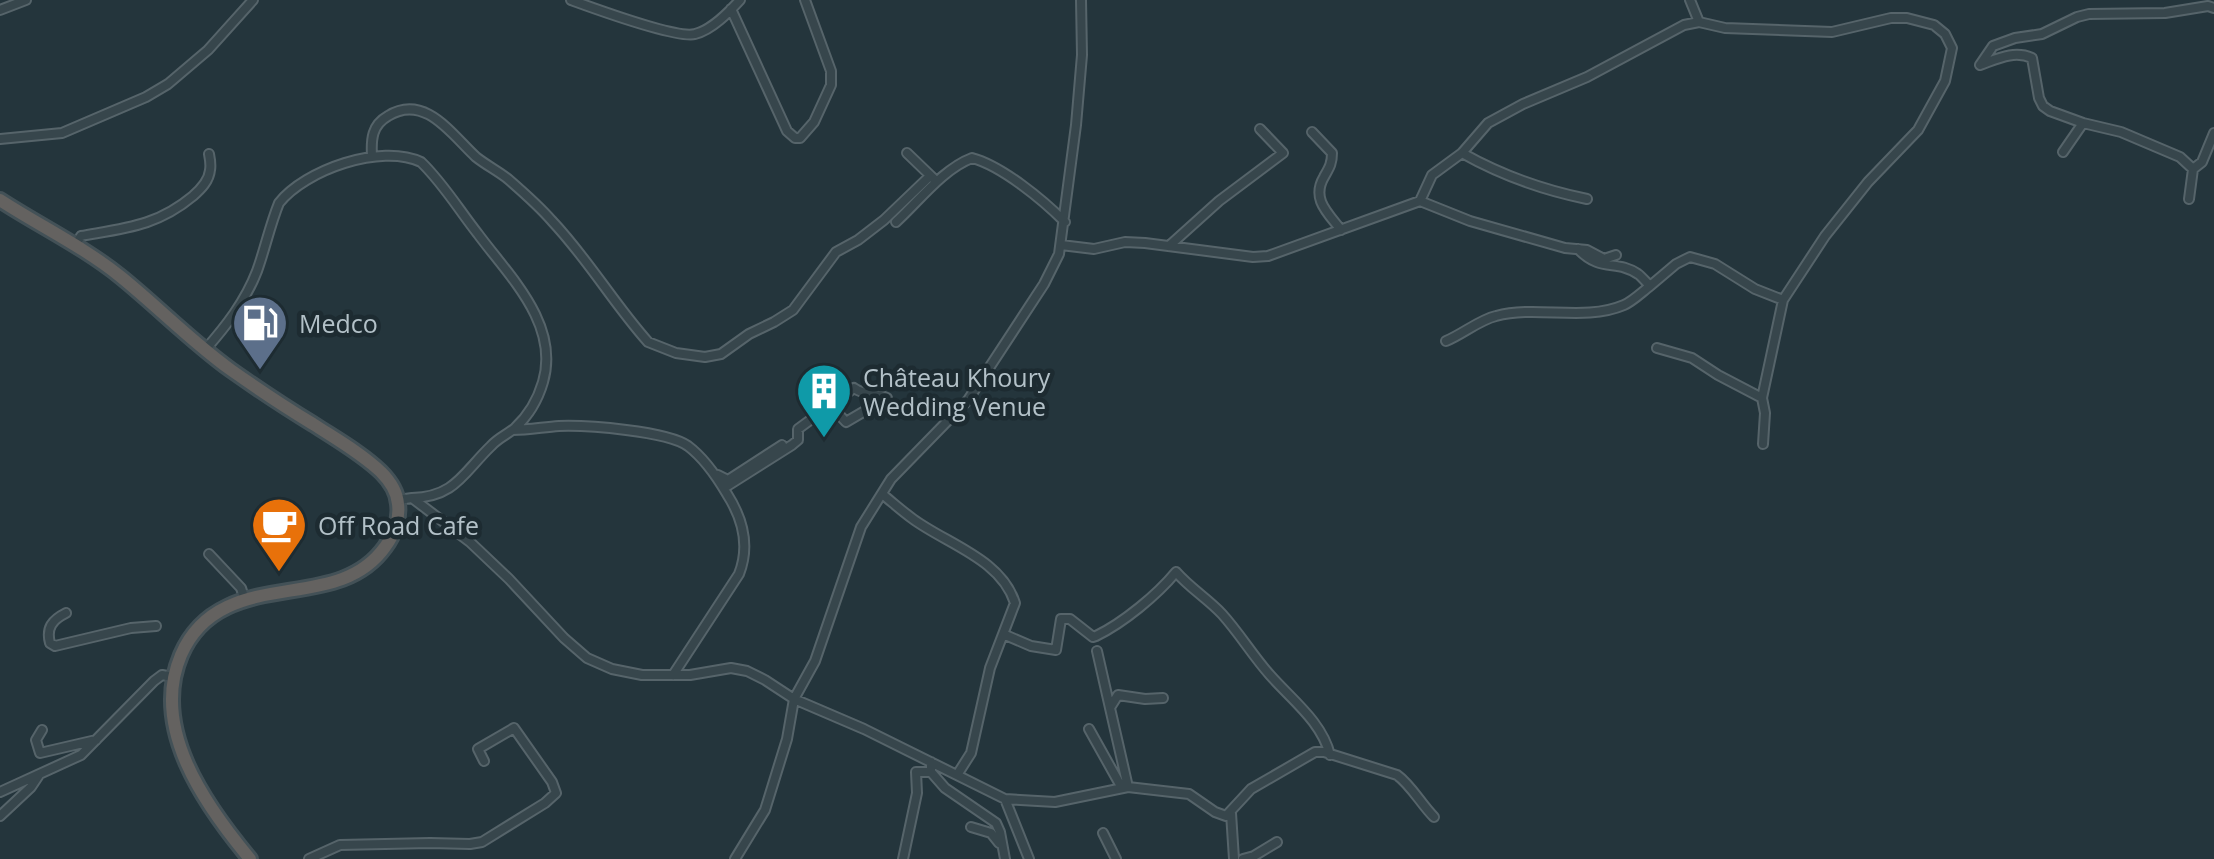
<svg xmlns="http://www.w3.org/2000/svg" width="2214" height="859" font-family="'Open Sans',sans-serif">
  <rect width="100%" height="100%" fill="#24353c"/>
  <g fill="none" stroke-linecap="round" stroke-linejoin="round">
    <!-- minor casing -->
    <g stroke="#56646a" stroke-width="12">
      <path id="minor" d="M571,0C593,8 677,39 695,34C712,30 729,12 740,0
        M1690,0L1699,22
        M731,9L787,131L795,138H800L814,122L831,85V71L805,0
        M0,10L26,0
        M1980,65C1997,59 2014,50 2032,58L2039,98L2043,106L2050,111L2083,123L2121,132L2180,157L2193,169L2189,199
        M1980,65L1993,46L2015,38L2042,34L2077,17L2089,14L2165,13L2208,6L2214,8
        M1312,132L1332,153C1332,164 1329,168 1324,177C1311,199 1328,213 1341,230
        M0,139L62,133L146,97L168,84L208,50L253,0
        M2063,152L2083,123
        M907,153L934,179
        M1462,153C1501,175 1543,190 1587,199
        M372,156C371,139 372,125 388,116C425,93 452,135 476,157C486,165 498,171 508,179C523,192 539,206 552,221C588,259 614,304 648,342L676,353L705,357L721,354L749,334L774,322L793,310L836,252L858,240L884,220L930,176
        M2193,169L2202,162L2214,133
        M1420,201L1432,175L1462,153L1488,123L1523,104L1587,77L1684,25L1699,22L1725,28L1832,32L1891,18H1907L1934,25L1945,34L1952,48L1945,81L1918,130L1868,182L1825,236L1783,300L1762,398L1765,413L1763,444
        M896,222C919,201 943,169 972,158C1002,166 1043,200 1065,222
        M1061,245L1094,249L1125,242L1145,243L1253,257L1268,256L1420,201L1470,221L1565,248L1587,250L1604,259L1616,255
        M75,246L81,236C126,228 157,226 193,196C201,189 209,181 210,170C211,165 210,159 209,154
        M1169,246L1219,201L1283,153L1260,129
        M1650,286L1676,264L1690,257L1715,264L1755,289L1783,300
        M1446,341C1463,334 1479,320 1496,316C1538,305 1584,322 1624,305C1633,301 1642,292 1650,286C1649,285 1640,275 1638,274C1616,259 1601,273 1578,249
        M1657,348L1692,358L1718,375L1762,398
        M205,350C226,326 245,302 257,271C265,249 270,225 279,203C305,170 381,143 421,162C443,183 459,210 478,234C509,276 560,324 543,382C538,399 528,416 515,428C508,434 498,438 491,446C463,473 455,497 412,498
        M513,430C528,430 544,427 559,426C587,425 667,431 688,446C704,458 717,477 727,494C743,519 750,546 739,574L673,675
        M718,475L728,480L782,445
        M724,488L792,445L798,440V429L854,388C865,396 875,393 887,398L846,422L831,406
        M882,494C892,502 902,511 913,519C947,544 1001,559 1015,603L990,668L971,753L957,775
        M398,500L412,498L470,542L509,579L564,638L587,658L612,669L642,675H690L731,668L747,671L765,680L794,699L864,729L1005,799L1029,859
        M209,554L241,588L245,600
        M66,613C52,620 46,628 50,643L55,646L131,628L156,626
        M1003,634L1031,646L1056,650L1061,619H1070L1093,637L1096,636C1123,623 1157,595 1176,572C1190,588 1208,599 1222,614C1240,634 1253,656 1270,675C1292,700 1322,722 1330,755
        M1097,651L1128,787
        M1111,706L1118,695L1145,699L1163,698
        M1089,729L1122,788
        M42,730L36,740L40,753L96,740
        M931,762V772L945,788L996,823L1000,832L1005,859
        M0,792L81,755L154,681L162,675L173,677
        M1005,799L1055,802L1128,787L1189,794L1215,812L1226,816L1251,789L1315,752H1324L1397,775C1411,785 1421,804 1434,817
        M1231,813L1234,859
        M0,816L31,787L39,775
        M971,827L991,833L999,843
        M1103,833L1116,859
        M309,859L340,845L430,843L470,844L482,842L545,803L556,793L552,782L514,728L478,749L484,761
        M735,859L765,810L787,739L794,699L815,661L861,527L891,479L968,400L1044,284L1059,254L1076,125L1082,55L1081,0
        M903,859L917,793L916,772H931
        M1243,859L1254,856L1277,842"/>
    </g>
    <!-- trunk casing -->
    <g stroke="#435157" stroke-width="18">
      <path id="trunk" d="M0,200C40,226 84,247 121,277C158,307 192,342 231,370C258,389 285,407 313,424C336,439 361,453 381,472C390,481 397,491 398,504C400,519 394,535 385,547C348,599 278,582 227,607C206,617 190,634 181,655C150,728 205,805 250,859"/>
    </g>
    <!-- minor -->
    <use href="#minor" stroke="#37464c" stroke-width="8"/>
    <!-- trunk -->
    <use href="#trunk" stroke="#646260" stroke-width="12"/>
  </g>
  <!-- icons -->
  <defs>
    <g id="fuel-pin" transform="scale(2.875)"><path d="M0 17L-7.5 6A9.5 9.5 0 1 1 7.5 6Z" fill="#5c6f8a" stroke="#1d2b31"/><path d="M-5.5-6h7V0h2V4h1.3V-2.5L3-4.5l.8-.8L6-3V5H2.5V1h-1V6h-7ZM-4.2-4.7v3.2H.2V-4.7Z" fill="#fff"/></g>
    <g id="building-pin" transform="scale(2.875)"><path d="M0 17L-7.5 6A9.5 9.5 0 1 1 7.5 6Z" fill="#0f9aa8" stroke="#1d2b31"/><path d="M-4-6H4V6H1V3H-1V6H-4ZM-2.5-4.3h1.7v1.8h-1.7ZM.8-4.3h1.7v1.8H.8ZM-2.5-1h1.7V.8h-1.7ZM.8-1h1.7V.8H.8Z" fill="#fff"/></g>
    <g id="cafe-pin" transform="scale(2.875)"><path d="M0 17L-7.5 6A9.5 9.5 0 1 1 7.5 6Z" fill="#e8710a" stroke="#1d2b31"/><path d="M-5.5-4.5H6V0H3Q3 3.5 0 3.5H-2.5Q-5.5 3.5-5.5 0ZM3-3.2v2h1.7v-2ZM-6 4.5H4V6H-6Z" fill="#fff"/></g>
  </defs>
  <g fill-rule="evenodd">
    <use href="#fuel-pin" x="260" y="323"/>
    <use href="#building-pin" x="824" y="391"/>
    <use href="#cafe-pin" x="279" y="525"/>
  </g>
  <g text-anchor="middle" dominant-baseline="central" stroke-width="9" stroke-linejoin="round" paint-order="stroke">
    <!-- poi labels -->
    <g font-size="25" fill="#b3c1c8" stroke="#1d2b31" text-anchor="start">
      <text x="299" y="323">Medco</text>
      <text x="863" y="377">Château Khoury<tspan x="863" dy="29">Wedding Venue</tspan></text>
      <text x="318" y="525">Off Road Cafe</text>
    </g>
  </g>
</svg>
